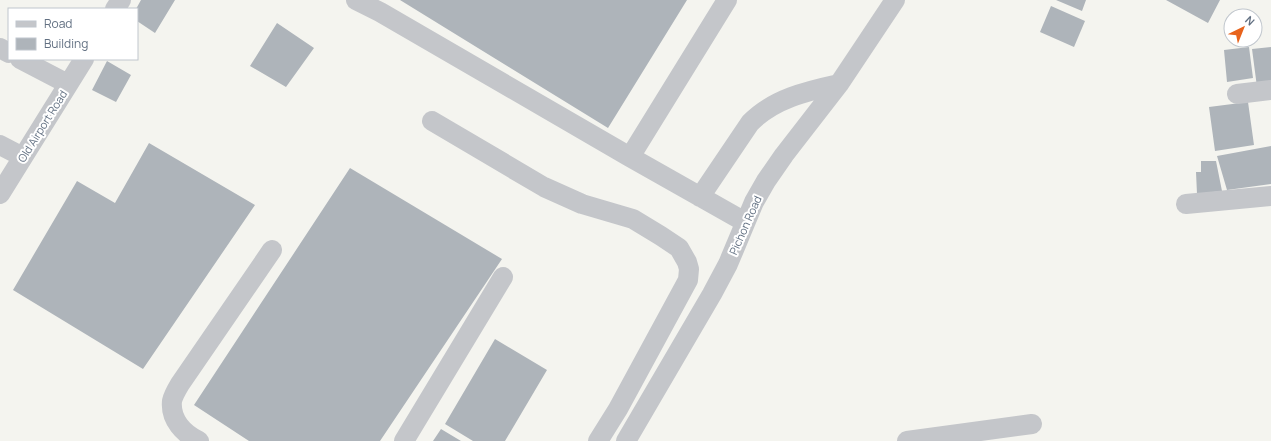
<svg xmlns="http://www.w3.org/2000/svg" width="1271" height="441" font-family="Manrope,sans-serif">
  <rect width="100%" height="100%" fill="#f4f4ef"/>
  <!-- building -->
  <path fill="#aeb4ba" d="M141,0H175L155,33L137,21L136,9Z
    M400,0H687L608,128Z
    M1056,0H1086L1082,11Z
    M1166,0H1220L1208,23Z
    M1051,6L1085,21L1074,47L1040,32Z
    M277,23L314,48L286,87L250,66Z
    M1249,47L1253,78L1227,82L1224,50Z
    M1271,47V85L1257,87L1252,49Z
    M107,61L131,75L116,102L92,90Z
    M1248,102L1254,145L1215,151L1209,107Z
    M149,143L255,205L143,369L13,290L77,181L115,203Z
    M1271,146V184L1227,190L1217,156Z
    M1201,161H1216L1222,191L1197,194L1196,172H1201Z
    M350,168L502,259L380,441H249L194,405Z
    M495,339L547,370L505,441H473L445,424Z
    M441,429L461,441H433Z"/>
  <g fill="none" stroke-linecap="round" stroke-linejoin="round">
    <!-- minor -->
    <path stroke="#c4c6ca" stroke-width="20" d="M356,0L380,12L630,157L745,222
      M115,9L121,0
      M0,48L9,53
      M20,59L68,84
      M1237,94L1271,90
      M432,121L544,187L582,204L633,219L661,236L679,248L687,262L689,269L688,280L618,409L598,441
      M0,145L23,157
      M630,157L727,0
      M0,194L84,59
      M700,197L750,123C773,99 807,91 839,84
      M1186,204L1271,196
      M199,441C184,434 170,420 172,401C173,396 177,389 180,384L272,250
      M404,441L503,277
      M626,441L712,294L728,264L754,202L766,181L784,155L839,84L895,0
      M907,441L1032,424"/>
  </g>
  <g text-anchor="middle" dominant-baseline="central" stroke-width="4" stroke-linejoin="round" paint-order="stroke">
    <!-- street labels -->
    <g font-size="11" fill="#627082" stroke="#fff">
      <text transform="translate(42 126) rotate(-58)">Old Airport Road</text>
      <text transform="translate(745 225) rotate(-66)">Pichon Road</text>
    </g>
  </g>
  <!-- legend -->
  <rect x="8" y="8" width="130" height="52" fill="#ffffff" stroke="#c0c6cd"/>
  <rect x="16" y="21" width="20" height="6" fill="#c4c6ca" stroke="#c0c6cd"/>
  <text x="44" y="28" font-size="12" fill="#627082">Road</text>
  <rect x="16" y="38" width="20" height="12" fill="#aeb4ba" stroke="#c0c6cd"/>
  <text x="44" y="48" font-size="12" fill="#627082">Building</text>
  <!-- north arrow -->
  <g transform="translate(1243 28) rotate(43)"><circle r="19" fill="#ffffff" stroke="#c0c6cd"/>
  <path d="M0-3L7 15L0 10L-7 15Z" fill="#e8631c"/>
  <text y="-6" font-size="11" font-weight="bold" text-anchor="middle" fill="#627082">N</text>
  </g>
</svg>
